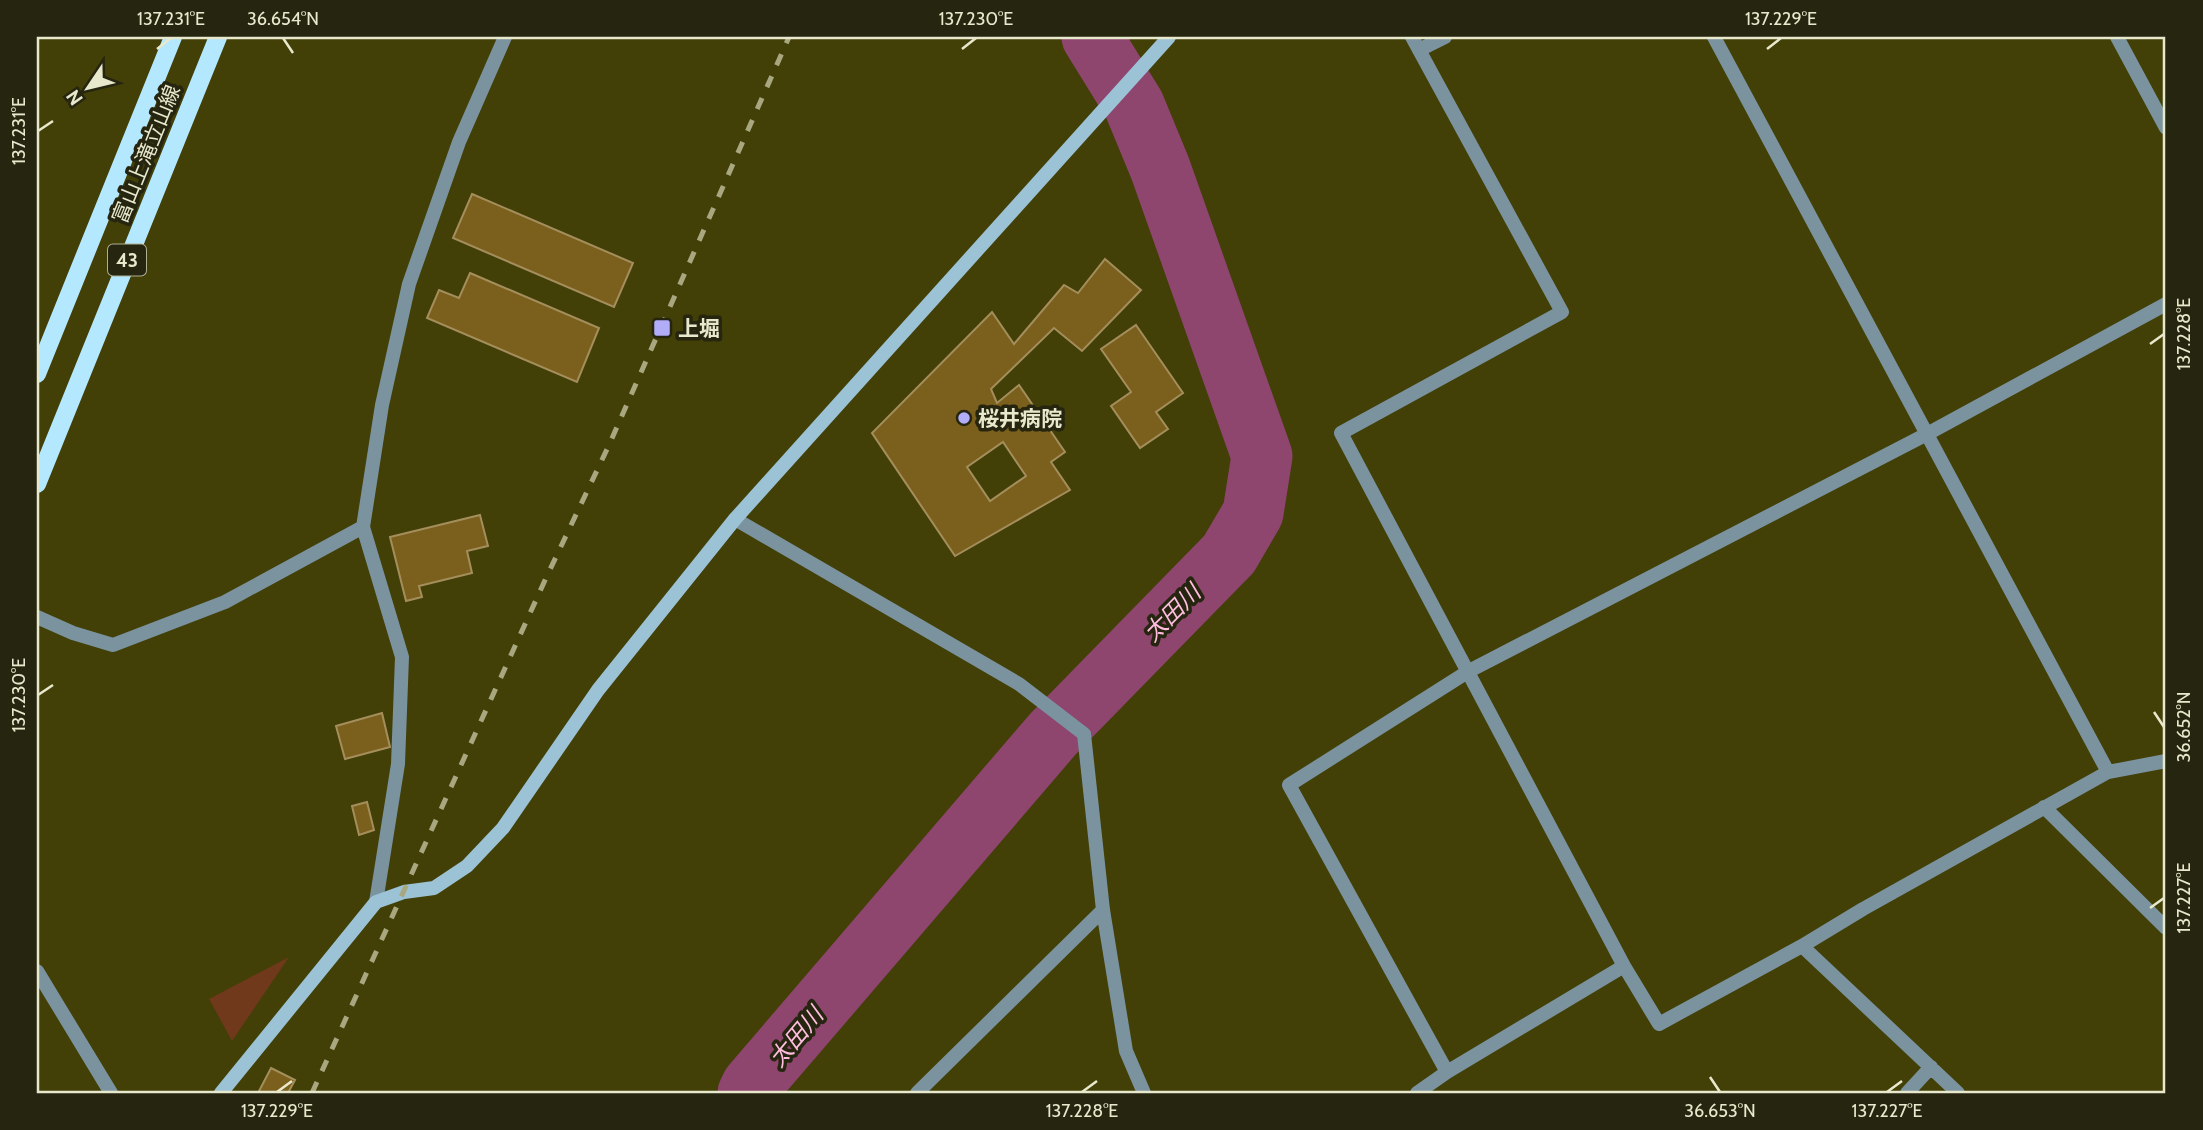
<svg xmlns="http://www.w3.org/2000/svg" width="2203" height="1130" font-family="Cabin,'Noto Sans JP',sans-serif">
  <rect width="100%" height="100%" fill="#423f07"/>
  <!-- green -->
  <path fill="#70391c" d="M289,957L232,1041L209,999Z"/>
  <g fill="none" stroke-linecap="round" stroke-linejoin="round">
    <!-- river -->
    <path stroke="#8e456e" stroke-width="61" d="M748,1093L752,1085L1053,734L1229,554L1253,513L1262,456L1160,168L1134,105L1092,37"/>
  </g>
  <!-- building -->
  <path fill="#7b601d" stroke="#a48e5c" stroke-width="2" fill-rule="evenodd" d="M472,194L633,263L614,307L453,238Z
    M1105,259L1141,290L1082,351L1054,328L991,389L997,403L1019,385L1065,452L1051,462L1070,490L955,556L872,433L992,312L1014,344L1064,285L1078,293ZM1003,442L1026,476L990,501L967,467Z
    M470,273L599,328L577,382L427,318L439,290L459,298Z
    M1136,325L1183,393L1156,412L1168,429L1140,448L1111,406L1131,392L1101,349Z
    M480,515L488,546L467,551L472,573L419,586L422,597L406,601L390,537Z
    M382,713L390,747L345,759L336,726Z
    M367,802L374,830L359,835L352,806Z
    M271,1068L295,1080L288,1093H258Z"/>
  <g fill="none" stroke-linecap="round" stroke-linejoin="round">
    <!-- street -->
    <path stroke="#7a939e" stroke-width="14" d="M1412,37L1562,312L1341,433L1624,966
      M1714,37L2108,772
      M2117,37L2166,128
      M1419,50L1445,37
      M735,519L1019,684L1084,734L1103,910L1126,1051L1144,1093
      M37,617L73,633L113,645L225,602L363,527
      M2044,807L2166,928
      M376,902L398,764L402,657L363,527L382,405L409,284L459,142L505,37
      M1802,946L1958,1093
      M37,971L111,1093
      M1447,1072L1289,785L1469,671L1927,434L2166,304
      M917,1093L1103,910
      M1417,1093L1447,1072L1624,966L1659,1024L1802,946L1863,909L2108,772L2166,761
      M1907,1093L1931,1067"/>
    <!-- secondary -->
    <path stroke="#9bc3d5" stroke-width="14" d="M221,1093L376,902L404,892L434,888L467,866L503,828L598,690L735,519L1169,37"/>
    <!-- primary -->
    <path stroke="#b4e8ff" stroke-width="18" d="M37,374L173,37
      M37,484L218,37"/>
    <!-- rail -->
    <path stroke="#a8a780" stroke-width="5" stroke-dasharray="12 12" stroke-linecap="butt" d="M312,1093L546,578L609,445L789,37"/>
  </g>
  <!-- ticks -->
  <path fill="none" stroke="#e8e8cc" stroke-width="2.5" d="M283,38L293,53M157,49L171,38M962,49L976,38M1767,49L1781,38M38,131L53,121M2150,344L2164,334M38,695L53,685M2154,712L2164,727M2150,908L2164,898M1710,1077L1720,1092M277,1092L292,1081M1082,1092L1097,1081M1887,1092L1902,1081"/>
  <!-- markers -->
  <g fill="#b2adf9" stroke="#262510" stroke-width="2.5">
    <rect x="653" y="319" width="18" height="18" rx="3.5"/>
    <circle cx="964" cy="418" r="7"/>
  </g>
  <g text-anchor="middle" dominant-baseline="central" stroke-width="7" stroke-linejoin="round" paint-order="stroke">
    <!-- shield labels -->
    <rect fill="#262510" stroke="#aeae94" stroke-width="2" x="108" y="244.5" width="38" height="31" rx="5"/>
    <g font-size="19" font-weight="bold" fill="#e8e8cc">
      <text x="127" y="260">43</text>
    </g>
    <!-- street labels -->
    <g font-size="21" fill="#e8e8cc" stroke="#262510">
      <text transform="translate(146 154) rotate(-68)">富山上滝立山線</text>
    </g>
    <!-- poi labels -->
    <g font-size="21" font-weight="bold" fill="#e8e8cc" stroke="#262510" text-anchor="start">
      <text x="678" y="328">上堀</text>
      <text x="978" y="418">桜井病院</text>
    </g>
    <!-- water labels -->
    <g font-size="23" font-style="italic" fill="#ffbedf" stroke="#262510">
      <text transform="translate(1172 613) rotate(-45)">太田川</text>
      <text transform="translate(796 1037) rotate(-50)">太田川</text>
    </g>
  </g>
  <!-- border -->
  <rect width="2203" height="1130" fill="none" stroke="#262510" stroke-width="77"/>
  <!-- north arrow -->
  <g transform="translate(88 88) rotate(235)" stroke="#262510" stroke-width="5" paint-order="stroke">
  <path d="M0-5L12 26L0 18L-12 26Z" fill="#e8e8cc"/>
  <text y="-10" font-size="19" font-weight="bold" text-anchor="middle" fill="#e8e8cc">N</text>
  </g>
  <rect x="38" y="38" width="2126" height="1054" fill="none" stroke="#e8e8cc" stroke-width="2.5"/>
  <g font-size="18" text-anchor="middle" fill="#e8e8cc">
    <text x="171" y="25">137.231°E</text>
    <text x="283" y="25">36.654°N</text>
    <text x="976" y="25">137.230°E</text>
    <text x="1781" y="25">137.229°E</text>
    <text transform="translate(19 131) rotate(-90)" y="6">137.231°E</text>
    <text transform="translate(2184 334) rotate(-90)" y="6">137.228°E</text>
    <text transform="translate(19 695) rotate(-90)" y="6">137.230°E</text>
    <text transform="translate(2184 727) rotate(-90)" y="6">36.652°N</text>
    <text transform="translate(2184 898) rotate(-90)" y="6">137.227°E</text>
    <text x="277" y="1117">137.229°E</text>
    <text x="1082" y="1117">137.228°E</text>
    <text x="1720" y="1117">36.653°N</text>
    <text x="1887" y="1117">137.227°E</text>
  </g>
</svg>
